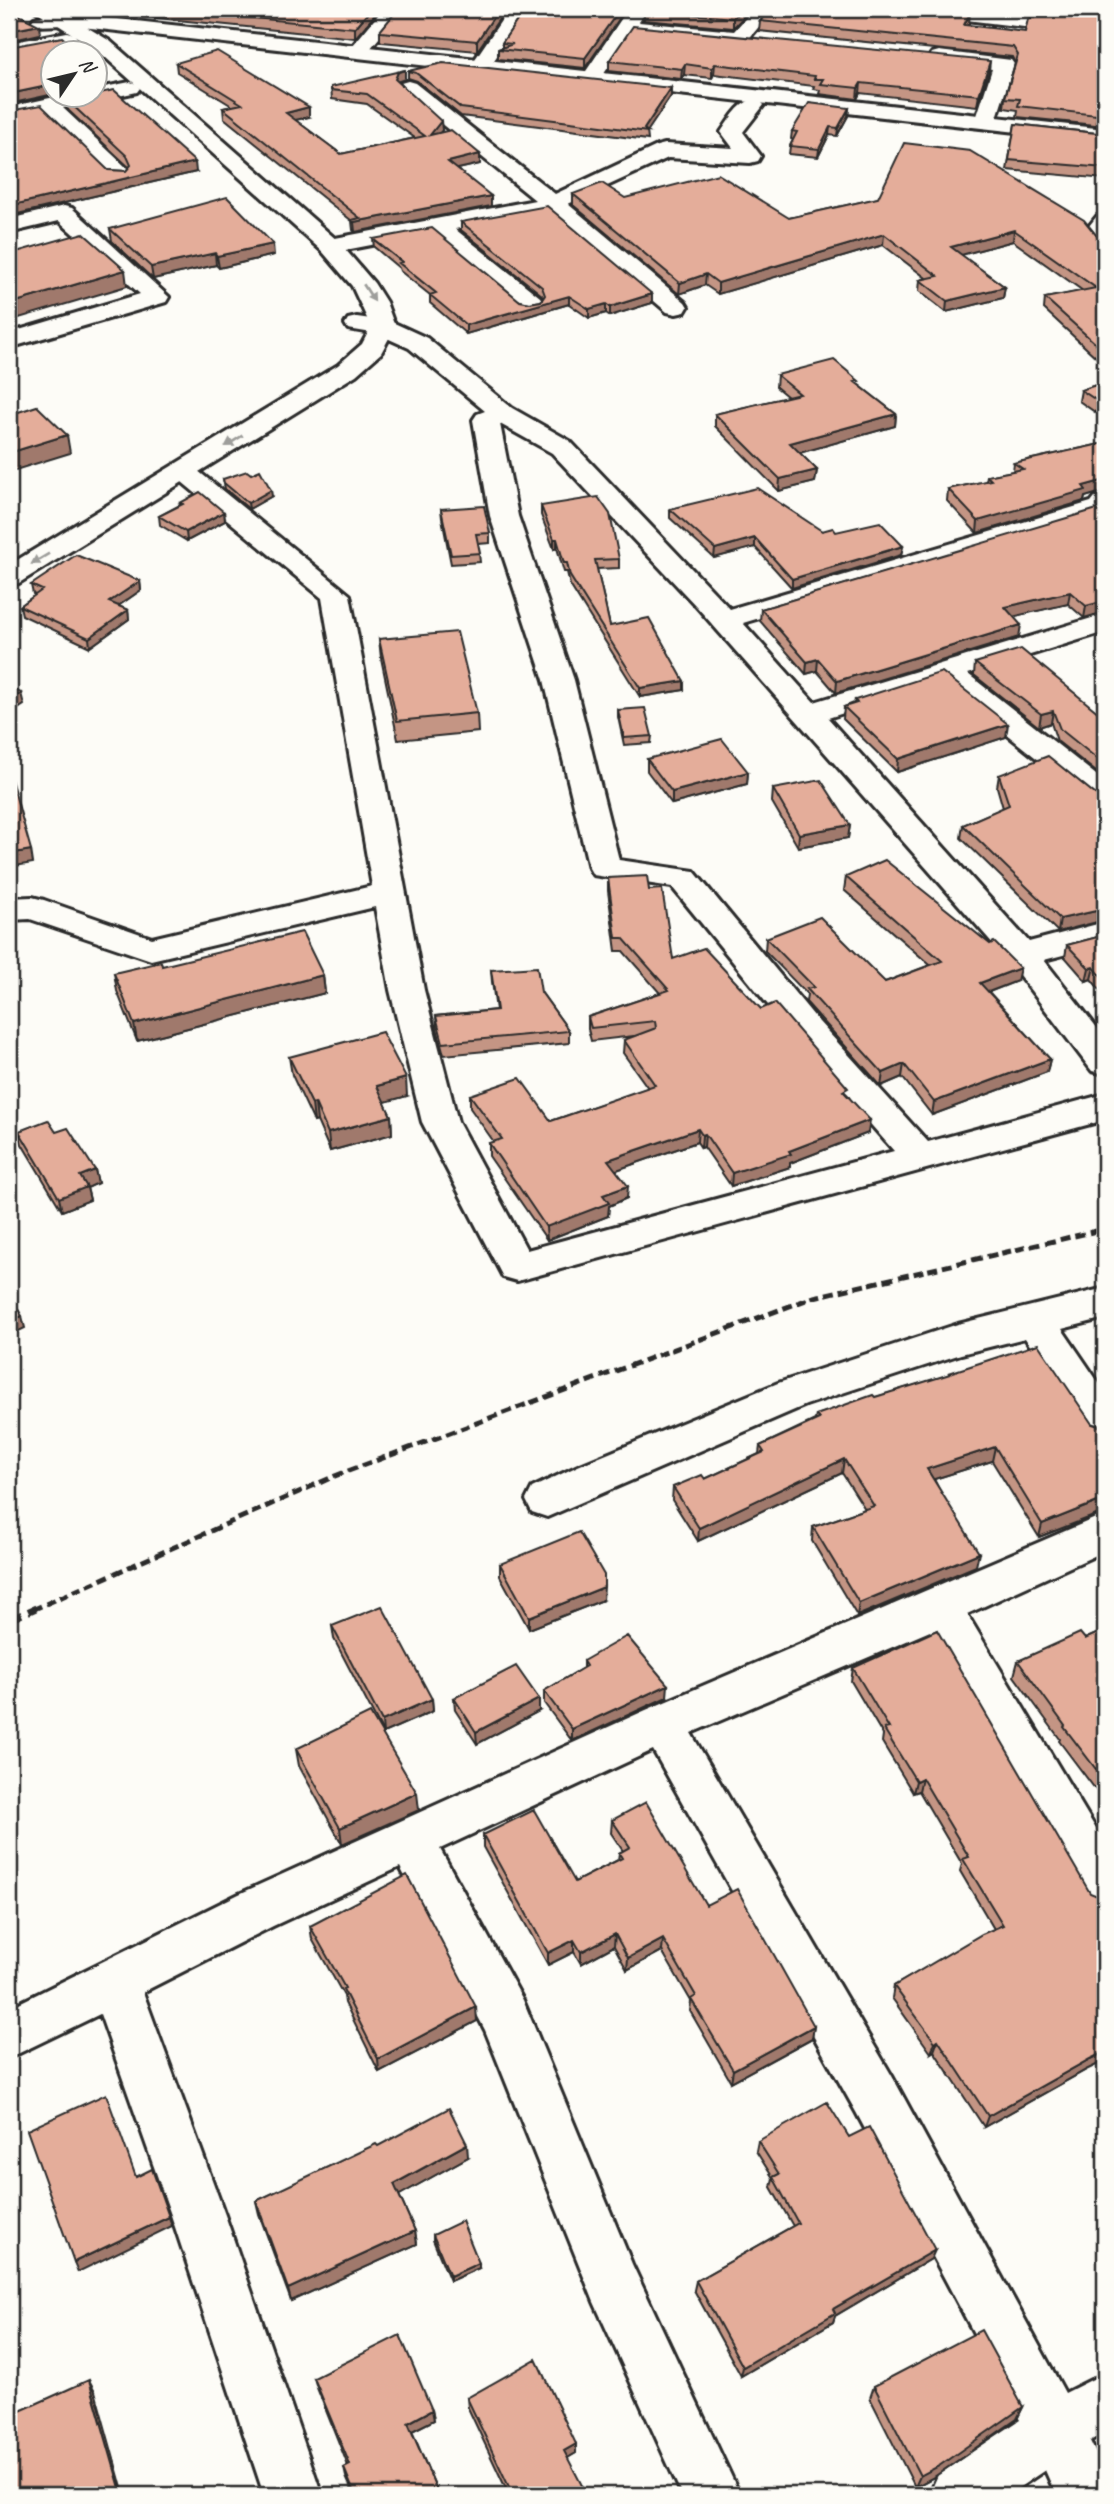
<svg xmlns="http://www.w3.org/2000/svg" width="1114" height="2504" font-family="Caveat,sans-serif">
  <rect width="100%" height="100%" fill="#fdfcf7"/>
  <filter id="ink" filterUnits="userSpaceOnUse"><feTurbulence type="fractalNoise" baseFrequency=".0143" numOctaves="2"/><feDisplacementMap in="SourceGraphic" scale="14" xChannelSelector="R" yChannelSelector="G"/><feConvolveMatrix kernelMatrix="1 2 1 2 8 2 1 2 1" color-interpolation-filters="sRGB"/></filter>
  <g filter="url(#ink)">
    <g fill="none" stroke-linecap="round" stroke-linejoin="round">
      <!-- minor casing -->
      <g stroke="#2b2b2b" stroke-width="6">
        <path id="minor" d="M383,9H403L365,55H351L348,51Z
          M509,9H529L488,69H474L471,65Z
          M628,9H648L639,22L734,31L754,9H774L746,42L739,44L631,34L599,81H585L582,77Z
          M915,9H972L1024,15L1031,17L1034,21L1031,25L1024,27L925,15L918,13Z
          M67,32L74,34L77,38L74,42L9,55V43Z
          M939,51L1011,60L1014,64L994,127H978L975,122L992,69L932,61L929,57L932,53Z
          M408,81L415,83L555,194L657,146L665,144L733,148L721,132C731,118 742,96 760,101L764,105L743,132L761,156L758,161L750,163L668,158L568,204L685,302L688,307L685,312L676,314L667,312L548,211L455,229L540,297L543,302L540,307L531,309L522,307L433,233L330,253L322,251L318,246L322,241L330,239L535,200L401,91L398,87L401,83Z
          M130,82L137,84L140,88L137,92L63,108L127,168L130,173L127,178H111L43,112L9,119V107L68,94H94V89Z
          M64,206L72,208L169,297L166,302L9,348V333L140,294L59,221L9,233V219Z
          M1105,214V247L1097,245L1085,231L1097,216Z
          M357,317L392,322L427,338L512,408L570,441L730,609L1091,502L1095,497L1105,495V515L743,623L814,702L1105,614V632L968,674L1105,782V807L1094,804L941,682L828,718L1029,942L1105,922V944L1044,960L1105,1038V1074L1092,1071L1010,963L697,607L552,453L500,424L518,516L574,680L619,860L694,871L819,1022L928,1142L1105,1094V1120L517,1281L503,1277L422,1122L390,990L375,907L151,960L30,919L9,920V898L32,897L44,900L152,938L372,886L322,598L170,472L174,466L183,464L192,466L350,595L424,990L458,1122L527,1250L894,1151L795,1038L672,887L593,875L589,868L544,680L490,516L473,420L477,414L485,411L409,348L378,334L348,329L345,324L348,319Z
          M1105,1288V1318L1062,1329L1105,1392V1440L1090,1436L1025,1338L961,1354L806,1405L547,1517L532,1512L526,1500L532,1488L578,1466L778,1383L958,1324Z
          M1105,1514V1551L967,1614L1105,1844V1910L1088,1904L930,1631L691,1733L892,2076L1065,2393L1105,2373V2432L1090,2441L1105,2473V2495H1056L1045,2470L1008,2495H929L938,2475L1020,2420L856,2112L653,1750L440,1849L523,2000L632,2264L740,2495H682L594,2302L485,2030L400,1867L273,1926L143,1992L225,2215L322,2495H264L171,2215L100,2014L9,2058V2008L239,1894L646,1710Z"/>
      </g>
      <!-- tertiary casing -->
      <g stroke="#2b2b2b" stroke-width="6">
        <path id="tertiary" d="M64,13L1105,129V142L64,25L34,26L31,22L34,18Z"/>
      </g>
      <!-- secondary casing -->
      <g stroke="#2b2b2b" stroke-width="6">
        <path id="secondary" d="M33,9H57L110,41L338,241L374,283L386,302L395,327L381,353L356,375L19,583L9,585V565L338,365L362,344L371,327L352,286L322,251L96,49Z"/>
      </g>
      <!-- minor -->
      <use href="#minor" fill="#fdfcf7" fill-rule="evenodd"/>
      <!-- tertiary -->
      <use href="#tertiary" fill="#fdfcf7" fill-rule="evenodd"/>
      <!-- secondary -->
      <use href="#secondary" fill="#fdfcf7" fill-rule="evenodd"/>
      <!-- rail-far1 -->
      <path stroke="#2b2b2b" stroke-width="5" stroke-dasharray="10 5" stroke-linecap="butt" d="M32,1610L335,1476L814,1297L1105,1229"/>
      <!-- rail -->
      <path stroke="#2b2b2b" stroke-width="7" stroke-dasharray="14 7" stroke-linecap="butt" d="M9,1620L36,1608"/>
    </g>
    <!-- wall -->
    <path fill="#c49584" stroke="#2b2b2b" stroke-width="2" d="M76,9H380L355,38L78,10Z
      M506,9L477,51L382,42L380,41V31Z
      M525,9H626L585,68L498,59V49L502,48V43Z
      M644,9H751L733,28L644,20Z
      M1031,9H1105V126L1017,117L1018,110L1004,108L1005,98L1015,63L1012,57L759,31L760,21L969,23L968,25L1025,32L1033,17L1030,14Z
      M609,61L989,71L977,106L860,93L857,99L819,94L820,90L813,89L814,86L714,74L712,78L684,75L681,79L609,71Z
      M176,63L309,117L295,120L341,154L415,138L367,104L332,99L331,87L405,79L399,82L442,130L439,133L480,154V164L458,169L491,206L355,232L353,230L352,221L224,118L223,108L232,106L177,72Z
      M408,71L671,88V96L647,131L648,140L461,116L417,81L408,78Z
      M67,100L196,172L9,216V111L108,170L126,171L129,167L68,110Z
      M849,108L848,116L837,136L829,135L818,157L789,154L790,146L793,140L791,139L792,131Z
      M1015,124L1105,134V179L1007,170Z
      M573,194L625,198L789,218L878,198L1097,236L1105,238V373L1097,367L1098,359L1044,309L1045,298L1083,291L1013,241L961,255L1005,287L1003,298L946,312L919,291L920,280L926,278L883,245L718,294L705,285L679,294L573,205Z
      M461,222L652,294V303L610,316L606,313L589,318L569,304L466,334L430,303V295L400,271L399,268L374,247L373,239L520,301L530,303L541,301L543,298L542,295L461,230Z
      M110,229L274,255L219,268L216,265L153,279L112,241Z
      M777,375L859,385L896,414L895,426L799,453L817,470L815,482L779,491L715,426V414L788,397L776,387Z
      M1105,382V419L1079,401L1081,390Z
      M1105,443V491L1085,497L1084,501L977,533L947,501L948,489L986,481L987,476L1013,471L1014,463Z
      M223,479L272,496L249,509L225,489Z
      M180,503L224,512L225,521L187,541L160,525L159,516L180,505Z
      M541,506L619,559V568L597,569L610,626L684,690L640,697L570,585L567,572H564L557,548L554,549L541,515Z
      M1105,508V612L1084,618L1068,604L1013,616L1019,637L836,693L817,671L806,674L760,621L761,609Z
      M441,509L490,533V543L478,544L480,562L451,564L442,518Z
      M670,509L822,531L836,532L903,546L901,555L792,588L755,547L714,558L670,518Z
      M140,581L141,590L118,606L128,610L129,619L90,647L22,615L20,606L35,595L33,594L31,585Z
      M379,639L477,713L478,732L398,740L381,658Z
      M975,663L1105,718V779L1057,741L1051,723L1039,727L974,675Z
      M855,700L1006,737L897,772L843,719L844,707L854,703Z
      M618,710L652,736L651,743L624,745L618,717Z
      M647,759L748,772L747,784L672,804L647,771Z
      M999,775L1105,797V920L1058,932L961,838L963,825L1003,808L997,787Z
      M773,789L850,825L848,838L798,847L772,802Z
      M846,877L1017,981L989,992L1050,1059L1047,1072L932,1115L902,1077L881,1086L806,1002L807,994L765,951L766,938L885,982L930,965L844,890Z
      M608,878L649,890L673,959L761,1009L848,1095L868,1133L790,1163V1167L731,1186L704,1147L701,1148L697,1142L616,1170L627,1198L609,1206L608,1216L547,1240L489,1156V1143L494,1142L470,1108V1095L551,1121L648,1088L623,1053L624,1040L634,1036L591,1041L588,1029V1017L660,993L623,951H616L608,891Z
      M1105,935V996L1091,979L1086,981L1065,957L1067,945Z
      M162,966L323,975L325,993L137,1041L117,991L114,973Z
      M491,970L541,992L569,1031V1043L444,1055L437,1028L436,1016L496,1010L492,982Z
      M289,1057L407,1096L384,1102L391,1116L392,1134L330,1151L317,1121L314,1122L292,1075Z
      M19,1131L56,1132L95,1170L98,1183L87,1188L90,1200L62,1211L22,1144Z
      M949,1373L1105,1428V1512H1104L1039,1537L992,1461L934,1479L976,1566L857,1616L812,1541L813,1527L865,1509L842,1473L698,1541L672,1500L673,1487L705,1479L759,1454L760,1446L815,1420L816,1415L949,1375Z
      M500,1564L603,1600L529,1629L500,1576Z
      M332,1626L432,1699L433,1711L383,1733L334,1639Z
      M937,1630L1086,2070L984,2127L934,2051L931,2053L892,1998L894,1986L994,1929L960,1871L962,1864L919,1791L913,1793L882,1742L883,1735L851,1681L853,1668Z
      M1105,1630V1802L1059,1741L1060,1739L1014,1676L1018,1661L1085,1639Z
      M583,1661L667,1697L572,1741L544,1703V1691L583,1668Z
      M454,1698L539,1711L477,1744L455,1710Z
      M296,1749L419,1810L342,1844L299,1766Z
      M612,1820L706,1905L814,2026L812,2038L731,2082L690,2011L691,2001L662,1951L627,1970L614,1946L581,1964L574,1952L548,1965L483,1847V1835L575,1882L618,1860L619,1853L623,1851L611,1833Z
      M310,1926L477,2021L379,2072L345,2003L344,1996L312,1939Z
      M849,2137L931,2259L835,2316L833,2322L741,2376L694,2290L696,2281L793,2226L771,2187L773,2178L756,2151L758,2141Z
      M378,2146L468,2157L399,2195L415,2231L417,2244L291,2301L259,2214L256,2201Z
      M433,2235L479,2268L450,2281L433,2240Z
      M314,2378L432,2410L434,2420L412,2431L439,2495H354L346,2477L344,2468L348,2466L317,2388Z
      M874,2386L1023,2407L1017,2419L934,2477L915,2487L870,2398Z
      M467,2398L576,2444V2453L508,2493L468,2408Z"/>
    <!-- shaded-wall -->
    <path fill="#a0796c" stroke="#2b2b2b" stroke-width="2" d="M371,9H380L355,38V28Z
      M499,9H506L477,51V41Z
      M620,9H626L585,68V58Z
      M742,9H751L733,28V18Z
      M970,13L969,23L963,35L964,25Z
      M39,25L40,34L9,41V31Z
      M990,61L989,71L977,106L979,95Z
      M685,64L684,75L681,79L682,69Z
      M715,64L714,74L712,78V68Z
      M405,70V79L399,81L396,89L395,79L398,72Z
      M101,75L102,85L94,87V77Z
      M861,83L860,93L857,99L858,88Z
      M52,85V94H54L9,104V94Z
      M671,88V96L647,132L644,129Z
      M309,107V117L286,122V113Z
      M849,108L848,116L837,136L838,128Z
      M441,121L442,130L431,144L430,135Z
      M830,127L829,135L818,157L819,149Z
      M480,154V164L449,171L448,162Z
      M195,162L196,172L9,216V206Z
      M491,196V206L355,232L354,222Z
      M1014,230L1013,241L950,258L951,247Z
      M884,234L883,245L718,294V283Z
      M273,244L274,255L219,268L217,256Z
      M215,253L216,265L153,279L151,267Z
      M125,270L127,286L9,321V304Z
      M706,274L705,285L679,294L680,283Z
      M1005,287L1003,298L946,312L947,301Z
      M652,294V303L610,316V307Z
      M569,296V304L466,334V325Z
      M606,304V313L589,318V309Z
      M896,414L895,426L789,456L790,443Z
      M67,435L70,453L9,472V453Z
      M817,470L815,482L779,491L780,479Z
      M1105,480V491L1085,497L1084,501L977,533L978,521L1083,486Z
      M271,490L272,496L249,509L248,503Z
      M224,512L225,521L187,541L186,532Z
      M755,538V547L714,558L715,549Z
      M554,539H557V548L554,549Z
      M903,546L901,555L792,588V579Z
      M140,581L141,590L111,611L109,602Z
      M1070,592L1068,604L1003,619L1005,607Z
      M1105,601V612L1084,618L1086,606Z
      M128,610L129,619L90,647L89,638Z
      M1021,625L1019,637L836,693L837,681Z
      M818,659L817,671L806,674L807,662Z
      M684,681V690L640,697V688Z
      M21,693L24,705L9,715V701Z
      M1053,711L1051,723L1039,727L1041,714Z
      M1008,724L1006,737L897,772L898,759Z
      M748,772L747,784L672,804V792Z
      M850,825L848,838L798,847L799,834Z
      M31,850L33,863L9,867V854Z
      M1105,909V920L1058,932L1060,919Z
      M1094,967L1091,979L1086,981L1089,968Z
      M1020,968L1017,981L978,996L980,983Z
      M323,975L325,993L137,1041L134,1024Z
      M1050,1059L1047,1072L932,1115L934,1102Z
      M904,1064L902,1077L881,1086L883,1073Z
      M406,1078L407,1096L378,1104L377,1086Z
      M315,1103L317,1121L314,1122L312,1104Z
      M391,1116L392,1134L330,1151L328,1133Z
      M870,1120L868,1133L790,1163V1167L731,1186L732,1173Z
      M698,1129L697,1142L608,1173V1160Z
      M705,1134L704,1147L701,1148L702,1135Z
      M95,1170L98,1183L87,1188L90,1200L62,1211L59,1198L80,1176Z
      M628,1186L627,1198L609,1206L608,1216L547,1240L546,1227L603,1195Z
      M22,1316L25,1328L9,1336V1321Z
      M995,1447L992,1461L925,1482L927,1469Z
      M844,1459L842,1473L698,1541L699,1528Z
      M1105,1499L1104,1512L1039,1537L1042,1524Z
      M979,1553L976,1566L857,1616L859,1603Z
      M604,1587L603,1600L529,1629V1617Z
      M668,1685L667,1697L572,1741V1729Z
      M432,1699L433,1711L383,1733L382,1721Z
      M539,1699V1711L477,1744L476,1732Z
      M922,1778L919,1791L913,1793L916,1781Z
      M417,1793L419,1810L342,1844L340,1828Z
      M615,1934L614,1946L581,1964V1952Z
      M663,1939L662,1951L627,1970L628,1958Z
      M574,1940V1952L548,1965V1953Z
      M476,2007L477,2021L379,2072L378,2059Z
      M814,2026L812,2038L731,2082L733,2070Z
      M938,2040L934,2051L931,2053L935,2042Z
      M1105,2052V2061L1086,2070L984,2127L988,2116L1090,2059Z
      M467,2144L468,2157L396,2197L394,2184Z
      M169,2217L172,2226L78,2272L74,2262Z
      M415,2231L417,2244L291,2301L288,2289Z
      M935,2250L931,2259L835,2316L833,2322L741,2376L743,2367L833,2309Z
      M479,2263V2268L450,2281V2276Z
      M89,2380L95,2391L124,2495H122Z
      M1023,2407L1017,2419L934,2477L915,2487L920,2476Z
      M432,2410L434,2420L410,2432L408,2423Z
      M576,2444V2453L564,2460V2451Z"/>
    <!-- building -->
    <path fill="#e4ad9a" stroke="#2b2b2b" stroke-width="2" d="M163,9H371L355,28Z
      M398,9H499L477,41L381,32L380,31Z
      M525,9H620L585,58L498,49L513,44L502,43Z
      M644,9H742L733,18L644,10Z
      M770,9H935L970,13L964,25L1025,32L1028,19L1035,17L1038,11L1036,9H1105V116L1018,106L1020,99L1005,98L1018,55L1013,47L760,21Z
      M9,10L39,25L9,31Z
      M633,26L990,61L979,95L861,83L858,88L820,84L823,79H814L815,76L715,64L712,68L685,64L682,69L609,61Z
      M62,37L78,52H52V85L9,94V47Z
      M217,51L309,107L286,113L341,154L425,136L367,94L331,90V87L405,70L398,72L395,79L441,121L430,135L451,130L480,154L448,162L491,196L354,222L352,220L360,218L223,108L242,104L176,63Z
      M443,63L671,88L644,129L648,132L461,108L416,73L408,71Z
      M94,69L101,75L94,77Z
      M114,90L195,162L9,206V111L41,105L108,170L126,171L131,165L127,156L67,100Z
      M809,103L849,108L838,128L830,127L819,149L790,146L797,132L792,131Z
      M1015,124L1105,134V168L1009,160Z
      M904,143L970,151L1084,220L1097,236L1105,238V352L1045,298L1096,288L1014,230L951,247L1005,287L947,301L920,280L938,276L884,234L718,283L706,274L680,283L573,194L602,183L625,198L718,174L789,218L878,198Z
      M227,197L273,244L217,256L215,253L151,267L110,229Z
      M547,206L652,294L610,307L606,304L589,309L569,296L466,325L430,295L436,293L399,263L402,262L373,239L432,228L520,301L530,303L541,301L545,295L542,287L461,222Z
      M83,233L125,270L9,304V254Z
      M1105,354V360L1099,355Z
      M834,360L859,381L855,382L896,414L790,443L817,470L780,479L715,414L800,394L777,375Z
      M1105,382V406L1081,390Z
      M37,406L67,435L9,453V415Z
      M1105,443V480L1083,486L1086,490L978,521L948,489L991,480L987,476L1023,469L1014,463Z
      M260,470L271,490L248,503L224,483L223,479L247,471L251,474Z
      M757,488L822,531L833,528L836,532L880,522L903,546L792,579L755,538L715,549L670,509Z
      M200,492L224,512L186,532L159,516L183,504L180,503Z
      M598,497L610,514L619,559L595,560L610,626L649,618L684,681L640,688L570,576L567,563H564L557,539H554L541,506Z
      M484,506L490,533L476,534L480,553L451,555L441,509Z
      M1104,507L1105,508V601L1086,606L1070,592L1005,607L1021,625L837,681L818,659L807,662L761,609Z
      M76,555L140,581L109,602L128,610L89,638L20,606L42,590L31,585Z
      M457,632L477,713L397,721L379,639Z
      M1021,649L1105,718V765L1060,729L1053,711L1041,714L975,663Z
      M942,672L1008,724L898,759L844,707L857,703L855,700Z
      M9,687L21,693L9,701Z
      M645,708L652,736L624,738L618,710Z
      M722,739L748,772L672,792L647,759Z
      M1048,756L1095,794L1105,797V909L1060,919L963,825L1009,805L999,775Z
      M9,772L31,850L9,854Z
      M821,780L850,825L799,834L773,789Z
      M885,860L990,944L994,942L1020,968L980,983L1050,1059L934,1102L904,1064L883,1073L807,989L814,987L766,938L820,917L885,982L942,961L846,877Z
      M647,876L649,890L662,889L673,959L704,948L761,1009L775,1003L848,1088L843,1091L870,1120L789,1151L791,1154L732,1173L705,1134L702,1135L698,1129L608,1160L628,1186L603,1195L609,1203L546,1227L489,1143L502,1139L470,1095L520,1078L551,1121L655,1085L624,1040L656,1028L655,1021L591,1028L588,1017L669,990L623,938H616L608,878Z
      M302,932L323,975L134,1024L114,973L161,962L162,966Z
      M1105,935V981L1094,967L1089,968L1067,945Z
      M537,967L541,992L569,1031L443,1043L436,1016L497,1010L491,970Z
      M382,1032L406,1078L377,1086L391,1116L328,1133L315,1103L312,1104L289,1057Z
      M48,1120L56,1132L68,1128L95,1170L80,1176L87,1187L59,1198L19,1131Z
      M9,1294L22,1316L9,1321Z
      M1038,1344L1092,1424L1105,1428V1499L1042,1524L995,1447L927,1469L979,1553L859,1603L813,1527L874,1506L844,1459L699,1528L673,1487L702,1475L705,1479L764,1452L760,1446L819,1419L816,1415L873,1395L875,1397L950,1374L949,1373Z
      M579,1532L604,1575V1587L529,1617L500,1564Z
      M382,1606L432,1699L382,1721L332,1626Z
      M937,1630L1090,1893L1105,1899V2052L1090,2059L988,2116L938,2040L935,2042L894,1986L982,1934L1003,1925L963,1859L969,1857L922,1778L916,1781L884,1729L889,1728L853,1668Z
      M1105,1630V1781L1064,1727L1065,1726L1018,1661L1080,1633L1085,1639Z
      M627,1636L668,1685L572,1729L544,1691L586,1666L583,1661Z
      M516,1666L539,1699L476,1732L454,1698Z
      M370,1713L417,1793L340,1828L296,1749Z
      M646,1802L706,1905L737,1889L814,2026L733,2070L691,1999L696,1996L663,1939L628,1958L615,1934L581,1952L574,1940L548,1953L483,1835L534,1810L575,1882L622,1858L619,1853L630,1847L612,1820Z
      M407,1875L476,2007L378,2059L343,1989L345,1988L310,1926Z
      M106,2094L136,2177L152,2169L169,2217L74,2262L27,2130Z
      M827,2102L849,2137L869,2127L935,2250L833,2309L835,2313L743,2367L696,2281L798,2223L773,2177L779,2174L758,2141Z
      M449,2108L467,2144L394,2184L415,2231L288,2289L256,2201L376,2144L378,2146Z
      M462,2221L479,2263L450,2276L433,2235Z
      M981,2330L1023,2407L939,2466L920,2476L874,2386Z
      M400,2335L432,2410L408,2423L439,2495H355L344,2468L350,2465L314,2378Z
      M536,2359L576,2444L564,2451L587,2495H503L511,2491L467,2398Z
      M89,2380L122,2495H9V2416Z"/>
    <!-- one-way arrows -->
    <defs><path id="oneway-solid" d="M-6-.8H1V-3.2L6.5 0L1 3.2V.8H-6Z" transform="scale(1.75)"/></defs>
    <g fill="#9e9e9b">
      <use href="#oneway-solid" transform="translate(369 293) rotate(57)"/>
      <use href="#oneway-solid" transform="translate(234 441) rotate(148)"/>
      <use href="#oneway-solid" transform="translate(40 559) rotate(149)"/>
    </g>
  </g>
  <!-- margin -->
  <rect width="1114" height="2504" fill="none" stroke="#fdfcf7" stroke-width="35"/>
  <rect x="18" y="18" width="1079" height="2469" fill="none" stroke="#2b2b2b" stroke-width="2.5" filter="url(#ink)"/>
  <!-- north arrow -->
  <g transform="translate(74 74) rotate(55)"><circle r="33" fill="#fdfcf7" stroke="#a9a8a5" stroke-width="2"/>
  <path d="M0-5L12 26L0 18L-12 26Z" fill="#2b2b2b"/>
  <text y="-10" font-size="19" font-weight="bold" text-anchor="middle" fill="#2b2b2b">N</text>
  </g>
</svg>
